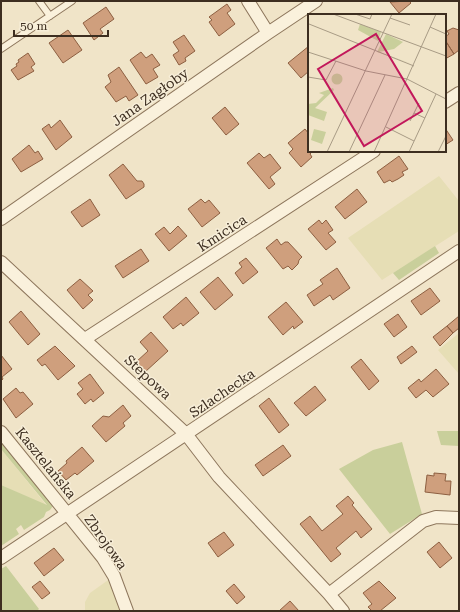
<svg xmlns="http://www.w3.org/2000/svg" width="460" height="612" font-family="'Roboto Serif',serif">
  <rect width="100%" height="100%" fill="#f0e4c8"/>
  <!-- farmland -->
  <path fill="#e6deb5" d="M439,176L459,201V231L382,280L348,238Z
    M459,333V374L438,350Z
    M1,449L47,506L1,485Z
    M111,578L122,611H85V602L90,593Z"/>
  <!-- green -->
  <path fill="#c9cf9b" d="M435,246L439,253L399,280L393,273Z
    M437,431H459V446L441,445Z
    M1,439L53,506L50,510L46,512L44,517L24,530L21,525L16,529L19,534L1,546V485L47,505L1,449Z
    M402,442L422,514L390,534L339,469L373,450Z
    M6,566L39,609L37,611H1V569Z"/>
  <!-- building -->
  <path fill="#cf9f7d" stroke="#8d5f41" d="M409,1L411,3L399,13L390,2Z
    M227,4L231,10L227,13L235,24L219,36L209,22L212,20L209,17Z
    M106,7L114,19L100,29L103,33L94,40L83,23Z
    M453,28L459,30V50L454,54L445,40V37L449,34L447,31Z
    M68,30L82,50L63,63L49,43Z
    M184,35L195,51L185,58L186,61L179,65L173,55L179,51L173,42Z
    M445,40L454,54L445,59Z
    M309,46V71L301,78L288,63Z
    M141,52L146,58L152,54L160,65L153,69L158,77L146,84L130,60Z
    M28,53L35,64L31,67L34,71L18,80L11,70L17,66L16,64L19,62L18,60Z
    M119,67L138,95L129,101L126,96L116,102L105,87L111,82L108,75Z
    M225,107L239,124L226,135L212,118Z
    M60,120L72,137L56,150L42,129L49,124L51,128Z
    M445,128L453,140L445,145Z
    M305,129L309,134V151H313L310,154L312,157L301,167L289,153L293,149L288,143Z
    M29,145L35,153L38,151L43,159L21,172L12,159Z
    M259,153L264,158L270,154L281,168L270,177L275,184L269,189L247,163Z
    M399,156L408,169L402,172L404,175L398,179L392,182L390,180L384,183L377,172Z
    M123,164L137,181H142L144,184V187L126,199L109,175Z
    M357,189L367,202L345,219L335,207Z
    M90,199L100,215L82,227L71,212Z
    M201,199L205,203L209,200L220,213L202,227L188,209Z
    M319,220L322,224L326,220L333,230L328,233L336,242L326,250L308,229Z
    M178,226L187,236L169,251L155,234L164,227L170,234Z
    M277,239L281,245L285,242H288L302,257L299,260L298,264L292,270L288,266L283,269L266,248Z
    M141,249L149,261L123,278L115,266Z
    M246,258L258,272L243,284L235,273L242,267L239,263Z
    M337,268L350,288L333,300L330,295L314,306L307,295L323,284L320,280Z
    M218,277L233,295L215,310L200,292Z
    M80,279L93,291L88,295L93,300L83,309L67,290Z
    M430,288L440,301L421,315L411,301Z
    M186,297L199,313L183,326L181,323L173,329L163,317Z
    M286,302L303,322L294,329L293,326L283,335L268,317Z
    M21,311L40,334L28,345L9,322Z
    M398,314L407,327L394,337L384,324Z
    M459,316V328L453,333L447,326Z
    M447,326L453,333L440,346L433,337Z
    M151,332L168,351L145,372L136,362L148,351L140,342Z
    M55,346L75,366L58,380L45,364L42,366L37,360Z
    M412,346L417,352L401,364L397,357Z
    M1,355L12,369L2,377L3,379L1,381Z
    M361,359L379,381L369,390L351,367Z
    M436,369L449,384L433,397L426,390L416,398L408,388L419,379L421,382Z
    M90,374L104,393L93,402L91,399L85,404L77,394L83,389L78,383Z
    M315,386L326,400L306,416L294,403Z
    M16,388L20,393L23,392L33,404L16,418L3,399Z
    M269,398L289,425L279,433L259,406Z
    M123,405L131,416L123,423L125,426L106,442L92,426L103,416L109,417Z
    M283,445L291,456L263,476L255,465Z
    M82,447L94,461L77,475L75,473L66,480L58,471L67,463L66,461Z
    M434,473L446,474L445,481H451L450,495L425,492L427,475L434,476Z
    M348,496L354,503L352,505L372,529L361,538L356,531L336,548L341,554L331,562L300,524L310,516L322,531L343,514L336,506Z
    M224,532L234,545L218,557L208,543Z
    M439,542L452,558L440,568L427,552Z
    M54,548L64,560L44,576L34,563Z
    M40,581L50,593L42,599L32,587Z
    M379,581L396,598L380,611H372L368,607L372,604L363,593Z
    M234,584L245,597L237,604L226,591Z
    M290,601L299,611H279Z"/>
  <g fill="none" stroke-linecap="round" stroke-linejoin="round">
    <!-- lane casing -->
    <g stroke="#8d765c" stroke-width="8">
      <path id="lane" d="M39,1L50,16
        M1,49L72,1"/>
    </g>
    <!-- street casing -->
    <g stroke="#8d765c" stroke-width="14">
      <path id="street" d="M248,1L268,33
        M445,102L459,93
        M1,219L268,33L316,1
        M1,262L186,434L219,477L329,594L343,611
        M85,339L374,151
        M1,432L103,558L114,576L127,611
        M1,558L459,251
        M329,594L423,521L436,517L459,518"/>
    </g>
    <!-- lane -->
    <use href="#lane" stroke="#faf1dc" stroke-width="6"/>
    <!-- street -->
    <use href="#street" stroke="#faf1dc" stroke-width="12"/>
  </g>
  <g text-anchor="middle" dominant-baseline="central" stroke-width="3" stroke-linejoin="round" paint-order="stroke">
    <!-- street labels -->
    <g font-size="14" fill="#3d2e20" stroke="#f7eed8">
      <text transform="translate(150 97) rotate(-35)">Jana Zagłoby</text>
      <text transform="translate(222 233) rotate(-33)">Kmicica</text>
      <text transform="translate(148 377) rotate(43)">Stepowa</text>
      <text transform="translate(222 393) rotate(-34)">Szlachecka</text>
      <text transform="translate(46 463) rotate(51)">Kasztelańska</text>
      <text transform="translate(106 542) rotate(55)">Zbrojowa</text>
    </g>
  </g>
  <!-- overview -->
  <g transform="translate(308 14)">
    <rect width="138" height="138" fill="#f0e4c8"/>
    <path d="M52,10L73,18L70,27L50,16ZM78,20L95,28L86,35L71,38L104,50L69,38ZM23.5 65a5.5 5.5 0 1 1 11 0a5.5 5.5 0 1 1-11 0ZM25,74L26,76L7,94L19,98L16,107L0,101V90L8,89L16,81L11,79ZM6,115L18,118L14,130L3,126Z" fill="#c9cf9b"/>
    <path fill="none" stroke="#a89b85" stroke-width="1" d="M25,0L138,42M47,0L62,5L64,0M82,4L102,11M1,10L106,52M122,13L138,20M0,38L58,57L99,65L138,85M0,63L18,66L28,47M106,99L117,104M102,107L111,89M78,113L106,127M19,138L84,0M41,138L77,61M66,138L128,0M101,138L128,80M130,138L138,122"/>
    <path fill="#c2185b" fill-opacity="0.15" stroke="#c2185b" stroke-width="2" d="M68,20L114,97L56,132L10,55Z"/>
    <rect width="138" height="138" fill="none" stroke="#3d2e20" stroke-width="2"/>
  </g>
  <!-- border -->
  <rect width="460" height="612" fill="none" stroke="#3d2e20" stroke-width="4"/>
  <!-- scale -->
  <path d="M14 30v6h94v-6" fill="none" stroke="#3d2e20" stroke-width="2"/>
  <text x="20" y="30" font-size="12" fill="#3d2e20" stroke="#f7eed8" stroke-width="3" paint-order="stroke">50 m</text>
</svg>
